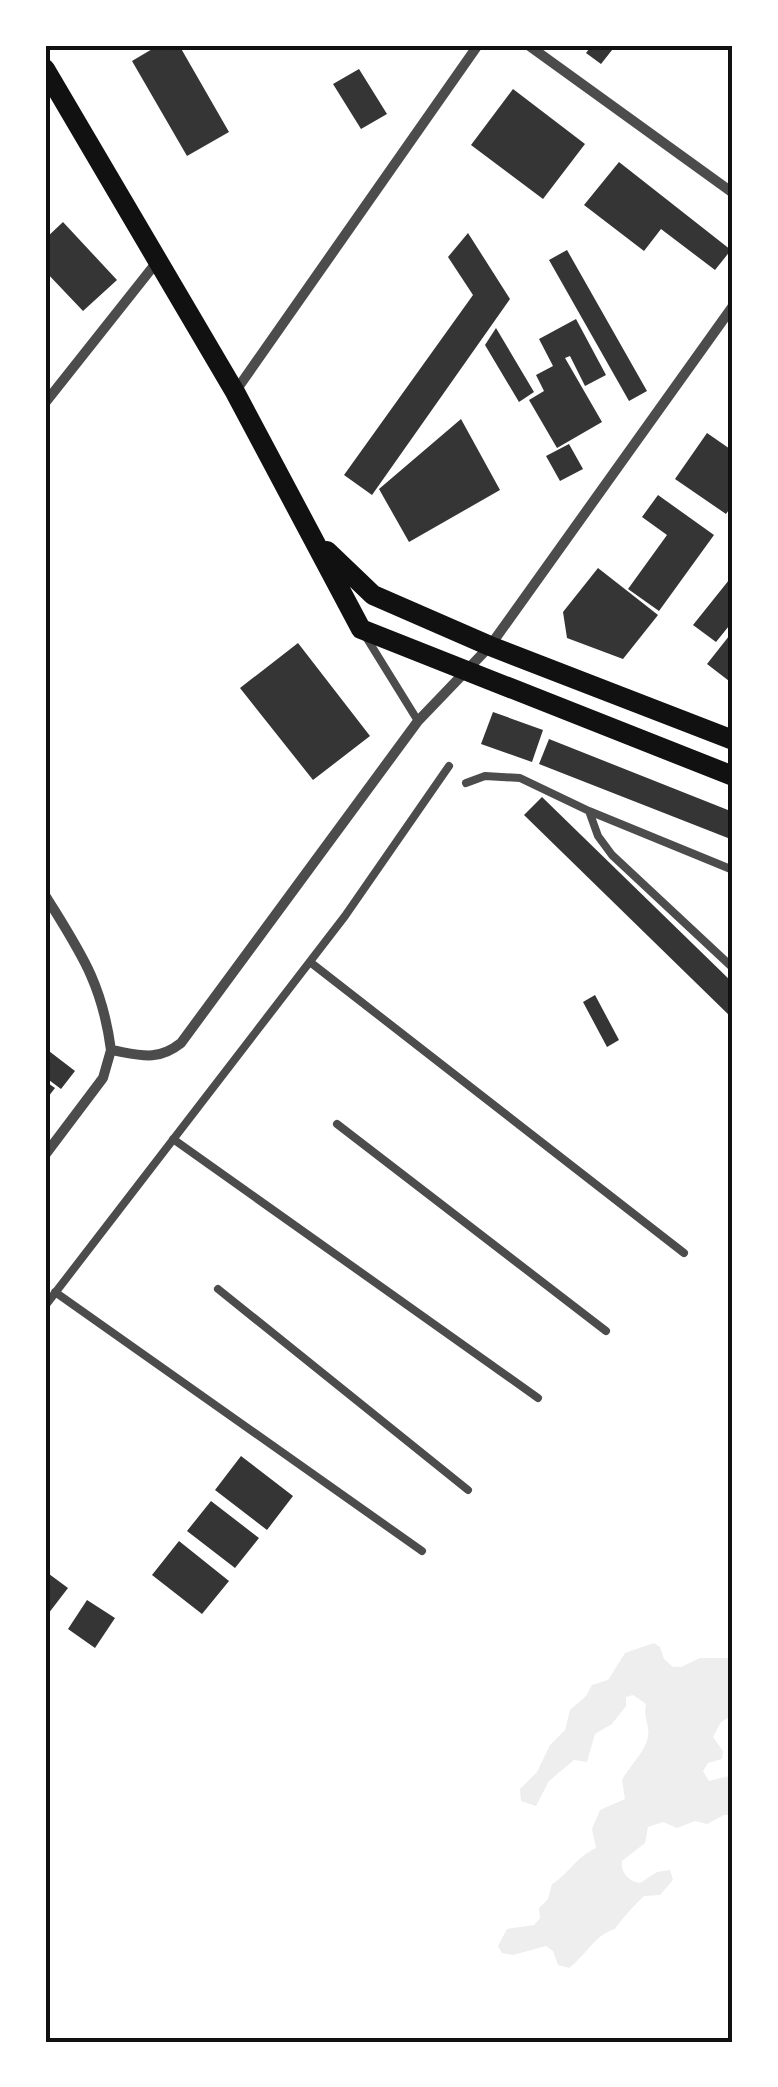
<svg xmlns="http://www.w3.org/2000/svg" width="778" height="2087" font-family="'IBM Plex Sans',sans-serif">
  <rect width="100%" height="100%" fill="#fff"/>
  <!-- green -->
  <path fill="#eee" d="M654,1643L660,1647L664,1659L673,1667H681L700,1658H733V1715L721,1722L713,1737L723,1751L722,1759L708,1763L703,1771L709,1781L733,1775V1815H724L707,1824L695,1821L677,1828L663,1822L648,1827L645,1843L622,1861C620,1872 629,1882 640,1883L657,1872L670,1870L673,1880L660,1895L644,1896C633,1907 624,1916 615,1929C594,1935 585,1957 569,1968L558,1965L553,1951L546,1946L513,1955L502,1953L498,1946L507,1929L534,1925L540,1918L539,1908L548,1899L552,1884C570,1873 576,1857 596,1848L592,1829L600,1810L625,1799L622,1780C629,1767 646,1751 648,1736C650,1725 643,1719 646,1704L633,1695L626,1697V1706L612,1724L595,1734L587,1762L574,1760L549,1781L536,1806L521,1801L520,1789L537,1772L550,1745L565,1730L570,1710L586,1696L592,1685L608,1680L625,1653Z"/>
  <!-- building -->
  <path fill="#353535" d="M159,45H179L229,132L187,156L132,61Z
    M592,45H616L601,64L586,53Z
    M359,69L387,114L361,129L333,84Z
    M513,89L585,144L543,199L471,145Z
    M619,162L731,250L715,270L661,229L644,251L584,205Z
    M63,222L117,280L83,311L45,271V239Z
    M468,233L510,299L372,495L344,475L473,295L448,257Z
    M567,250L647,391L629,401L549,260Z
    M576,319L606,375L585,386L570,356L565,358L602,422L557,448L529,400L544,391L536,375L553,366L539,339Z
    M496,328L534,392L519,402L485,345Z
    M461,419L500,490L409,542L379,489Z
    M707,433L733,451V504L726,514L675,479Z
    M569,444L583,469L560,481L546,456Z
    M658,495L714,535L659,611L628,589L667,535L642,517Z
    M598,568L658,615L623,659L567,638L563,612Z
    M733,575V621L716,642L693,625Z
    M733,631V684L707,664Z
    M298,643L370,736L313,780L240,688Z
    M493,712L543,730L532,762L481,744Z
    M549,739L733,812V840L539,764Z
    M542,797L733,983V1019L524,815Z
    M595,995L619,1040L607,1047L583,1002Z
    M45,1048L75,1071L61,1089L45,1077Z
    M45,1081L55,1088L45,1101Z
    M241,1456L293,1496L267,1530L215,1490Z
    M211,1501L259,1538L235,1568L187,1531Z
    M179,1541L229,1581L202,1614L152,1575Z
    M45,1571L68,1588L45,1618Z
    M87,1600L115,1618L95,1648L68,1629Z"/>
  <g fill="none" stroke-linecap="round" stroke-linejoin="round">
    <!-- service -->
    <path stroke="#4c4c4c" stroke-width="8" d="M366,637L418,721
      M466,783L485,776L520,778L589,811L733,870
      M589,811L598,836L612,855L733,968
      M310,962L684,1253
      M337,1124L606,1331
      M173,1139L538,1398
      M218,1289L468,1490
      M55,1292L422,1551
      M45,1306L345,916L449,766"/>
    <!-- minor -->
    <path stroke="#4c4c4c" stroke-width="10" d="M528,45L733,193
      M235,392L478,45
      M45,403L156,263
      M45,895C80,952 102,982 111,1050
      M45,1155L103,1078L111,1050C140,1055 157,1062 181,1043L418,721L490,646L733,306"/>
    <!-- secondary -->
    <path stroke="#111" stroke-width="20" d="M45,69L235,392L361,629L733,776
      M327,551L373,595L490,646L733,740"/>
  </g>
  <!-- border -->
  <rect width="778" height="2087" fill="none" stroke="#ffffff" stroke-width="95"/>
  <rect x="48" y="48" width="682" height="1992" fill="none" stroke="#111" stroke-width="4"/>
</svg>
